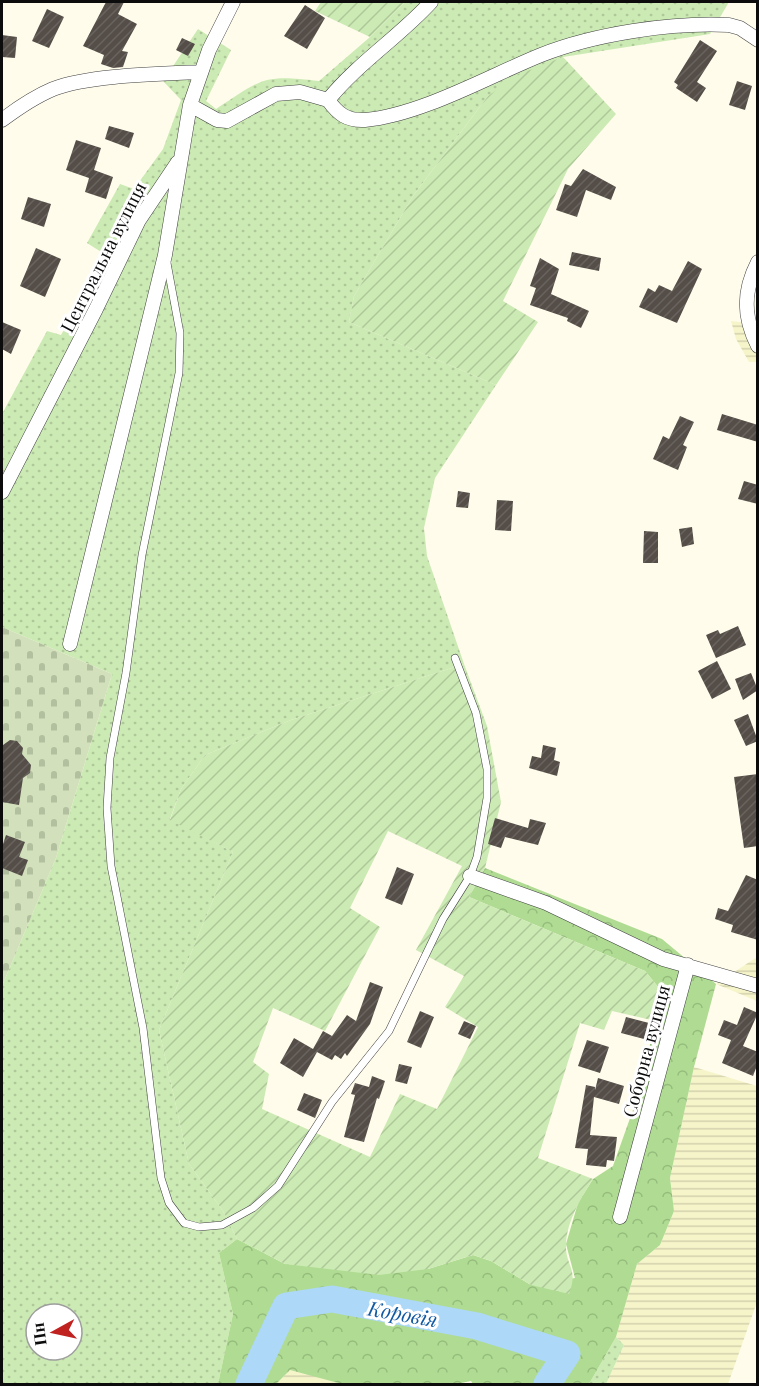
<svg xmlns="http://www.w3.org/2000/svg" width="759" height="1386" font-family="'Playfair Display',serif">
  <defs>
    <pattern id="farmland-rules" width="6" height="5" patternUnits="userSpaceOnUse" patternTransform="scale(1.5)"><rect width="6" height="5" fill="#f6f5ca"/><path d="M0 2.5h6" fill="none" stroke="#d2d1ac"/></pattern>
    <pattern id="grass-dots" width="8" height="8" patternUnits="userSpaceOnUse" patternTransform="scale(1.5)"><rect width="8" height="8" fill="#cceab3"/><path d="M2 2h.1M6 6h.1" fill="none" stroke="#aec899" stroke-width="1.8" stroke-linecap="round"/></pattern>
    <pattern id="forest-crowns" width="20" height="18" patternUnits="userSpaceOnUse" patternTransform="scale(1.5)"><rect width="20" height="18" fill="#afdc92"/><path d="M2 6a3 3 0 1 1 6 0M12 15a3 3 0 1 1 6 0" fill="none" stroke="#95bc7d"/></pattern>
    <pattern id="cemetery-stones" width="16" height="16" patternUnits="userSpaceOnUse" patternTransform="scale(1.5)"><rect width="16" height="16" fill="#d2e1bc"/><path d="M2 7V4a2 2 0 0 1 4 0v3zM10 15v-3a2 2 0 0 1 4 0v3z" fill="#b3c0a0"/></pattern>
    <pattern id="garden-furrows" width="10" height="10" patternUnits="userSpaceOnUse" patternTransform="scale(1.5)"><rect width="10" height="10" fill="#cceab3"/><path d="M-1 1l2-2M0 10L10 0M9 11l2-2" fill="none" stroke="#aec899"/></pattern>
    <pattern id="building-hatch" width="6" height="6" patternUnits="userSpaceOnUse" patternTransform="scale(1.5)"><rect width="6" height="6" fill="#554e48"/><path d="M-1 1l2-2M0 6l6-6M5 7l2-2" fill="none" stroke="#68635e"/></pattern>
  </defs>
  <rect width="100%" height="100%" fill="#fffceb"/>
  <!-- farmland -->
  <path fill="url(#farmland-rules)" d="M731,321L757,324V362H749L736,339Z
    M757,957V1001L716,984Z
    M694,1067L757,1086V1302L728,1384H606L624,1345L616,1337L637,1264L660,1245L674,1211L670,1178Z
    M290,1370L316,1376L342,1384H276Z"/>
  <!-- grass -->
  <path fill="url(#grass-dots)" fill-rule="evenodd" d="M405,2H729L710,34L563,57L488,96L413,196L354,296L349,322L496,385L435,478L424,528L427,556L464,664L291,720L205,755L181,789L170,819L233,852L159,1030L189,1164L223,1211L237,1239L219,1253L233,1314L218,1384H2V986L56,858L112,674L2,627V414L47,331L61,335L106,255L87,243L120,184L134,189L163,149L181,100L163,81L198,29L231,50L206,101L216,109C262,79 262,74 319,81L370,37ZM36,1314H72V1350H36Z
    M616,1337L624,1345L606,1384H589Z"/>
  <!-- forest -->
  <path fill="url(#forest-crowns)" d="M485,868L662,939L716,984L694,1067L670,1178L674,1211L660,1245L637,1264L616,1337L589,1384H473L471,1381L456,1384H342L290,1370L276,1384H218L233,1314L219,1253L237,1239L285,1264L428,1269L473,1255L491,1261L531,1285L575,1278L566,1244L578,1203L593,1179L613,1166L634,1107L656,1021L659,988L645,971L469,897Z"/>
  <!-- cemetery -->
  <path fill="url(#cemetery-stones)" d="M2,627L112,674L56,858L2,986Z"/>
  <!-- garden -->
  <path fill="url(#garden-furrows)" fill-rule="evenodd" d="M321,2H405L370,37L315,11Z
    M563,57L616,114L568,169L503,301L538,322L496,385L349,322L354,296L413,196L488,96L520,74Z
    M464,664L487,726L501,802L485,868L469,897L645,971L659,988L656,1021L612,1011L604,1030L580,1023L538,1158L593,1179C581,1198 567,1221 566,1244C565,1266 579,1268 569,1294L531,1285L491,1261L473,1255L428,1269L379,1275L285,1264L237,1239L223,1211L189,1164L159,1030L233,852L170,820L181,789L205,755L291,720ZM388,831L462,866L416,950L464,976L445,1007L478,1027L437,1109L400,1094L370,1157L262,1109L269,1074L253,1062L273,1008L325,1031L380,927L350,908Z"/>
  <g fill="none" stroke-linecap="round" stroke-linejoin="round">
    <!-- river -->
    <path stroke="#add8f8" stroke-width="27" d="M249,1384L286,1306L332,1299L477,1326L567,1354L547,1384"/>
  </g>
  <!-- building -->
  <path fill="url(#building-hatch)" d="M106,2H124L118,14L137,24L122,51L128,52L123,67L113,68L101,64L104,55L83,46Z
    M305,5L325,18L307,49L284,36Z
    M47,9L64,17L49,48L32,41Z
    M2,35L17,37L15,58L2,57Z
    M182,38L195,44L188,56L176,50Z
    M700,40L717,51L697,82L706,88L697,102L676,88L678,85L674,82Z
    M737,81L752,86L745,110L729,105Z
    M109,126L134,133L129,148L105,139Z
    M76,140L101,148L94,170L113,177L106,199L85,192L89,178L66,170Z
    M583,169L616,187L611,200L586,190L577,217L556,210L565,184L571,186Z
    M28,197L51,204L44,227L21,219Z
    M36,248L61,259L45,297L20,286Z
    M572,252L601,258L599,271L569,265Z
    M540,258L559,269L551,294L589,311L581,328L567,321L568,318L530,305L536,288L530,286Z
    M688,261L702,269L677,323L639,307L648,288L655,292L659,285L672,291Z
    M2,322L21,330L11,354L2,349Z
    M722,414L758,425V442L717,430Z
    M680,416L694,422L683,445L687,447L678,470L653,459L663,436L669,439Z
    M744,481L758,485V504L738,499Z
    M458,491L470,493L468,508L456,507Z
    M497,500L513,501L511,531L495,530Z
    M692,527L694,544L682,547L679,529Z
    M644,531L658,532V563H643Z
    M738,626L746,645L716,658L706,635L718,630L720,634Z
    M717,661L731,689L712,699L698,671Z
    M751,673L758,690L743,700L735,679Z
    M748,714L758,741L746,746L734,720Z
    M10,740L17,741L23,748L22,754L31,765L30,773L23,778L19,805L2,802L3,745Z
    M543,745L556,748L554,760L560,762L557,776L529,768L532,756L541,758Z
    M758,774V846L744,848L734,777Z
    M495,818L528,828L530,819L546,823L538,845L505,837L501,848L488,844Z
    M6,835L25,842L19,857L28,860L22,876L2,868V847Z
    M397,867L414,874L402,905L385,898Z
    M746,875L758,880V940L731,932L733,925L715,919L718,908L728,911Z
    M370,982L383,987L370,1024L347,1056L345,1053L341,1059L335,1055L332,1060L317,1052L303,1077L280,1063L294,1038L313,1049L323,1031L332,1036L347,1015L356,1021Z
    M744,1007L758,1013L743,1046L758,1052V1063L753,1076L722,1063L731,1040L718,1035L724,1020L737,1025Z
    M420,1011L434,1017L421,1048L407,1042Z
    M626,1017L649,1023L644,1039L621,1033Z
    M464,1021L476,1026L470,1039L458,1034Z
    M587,1040L609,1047L600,1073L578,1066Z
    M399,1064L412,1067L407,1084L395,1081Z
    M372,1076L385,1081L379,1099L377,1098L364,1142L344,1137L355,1095L351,1094L355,1083L369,1087Z
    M598,1078L624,1086L619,1104L594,1097L590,1135L617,1137L614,1161L607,1160L606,1167L586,1165L588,1149L575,1148L586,1085L595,1087V1090Z
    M304,1093L322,1100L315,1118L297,1110Z"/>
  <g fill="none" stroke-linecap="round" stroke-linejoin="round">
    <!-- lane casing -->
    <g stroke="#3f3f3f" stroke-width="8">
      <path id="lane" d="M167,263L180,333L179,373L142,555L126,673L110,758L107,808L111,866L143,1028L161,1178L169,1203L184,1223L199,1227L222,1225L253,1208L278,1186L332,1102L389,1031L443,919L470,876L477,857L487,798V769L476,713L455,658"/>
    </g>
    <!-- street casing -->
    <g stroke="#3f3f3f" stroke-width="15">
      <path id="street" d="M328,100C338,114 347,121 365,120C421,115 489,76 541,55C594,34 672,22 729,25L740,28L758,40
        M190,105L217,120L227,121L276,94L300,92L328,100C359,62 399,37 431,2
        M2,120C18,108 34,97 53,89C89,75 160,74 200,72
        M758,262C743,291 743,317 758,346
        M2,492L96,309L139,220L178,162
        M70,644L165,255L190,105L209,50L233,2
        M470,876L546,903L663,959L758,986
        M620,1217L688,965"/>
    </g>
    <!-- lane -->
    <use href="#lane" stroke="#fff" stroke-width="7"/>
    <!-- street -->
    <use href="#street" stroke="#fff" stroke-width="14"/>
  </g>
  <g text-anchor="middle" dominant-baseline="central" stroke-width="6" stroke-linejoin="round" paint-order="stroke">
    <!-- street labels -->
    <g font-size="18" fill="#0c0c0c" stroke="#fff">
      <text transform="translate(103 257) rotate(-63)">Центральна вулиця</text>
      <text transform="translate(646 1051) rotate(-75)">Соборна вулиця</text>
    </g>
    <!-- water labels -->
    <g font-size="20" font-style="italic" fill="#1159a2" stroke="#fff">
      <text transform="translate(403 1313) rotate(10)">Коровія</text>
    </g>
  </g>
  <!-- border -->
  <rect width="759" height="1386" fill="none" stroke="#0c0c0c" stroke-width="6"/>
  <!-- north arrow -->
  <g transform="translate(54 1332) rotate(262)"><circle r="28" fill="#ffffff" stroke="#9e9e9e" stroke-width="1.5"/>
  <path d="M0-4.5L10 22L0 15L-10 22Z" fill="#c0221f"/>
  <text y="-9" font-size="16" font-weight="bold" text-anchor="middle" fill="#0c0c0c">Пн</text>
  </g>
</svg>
